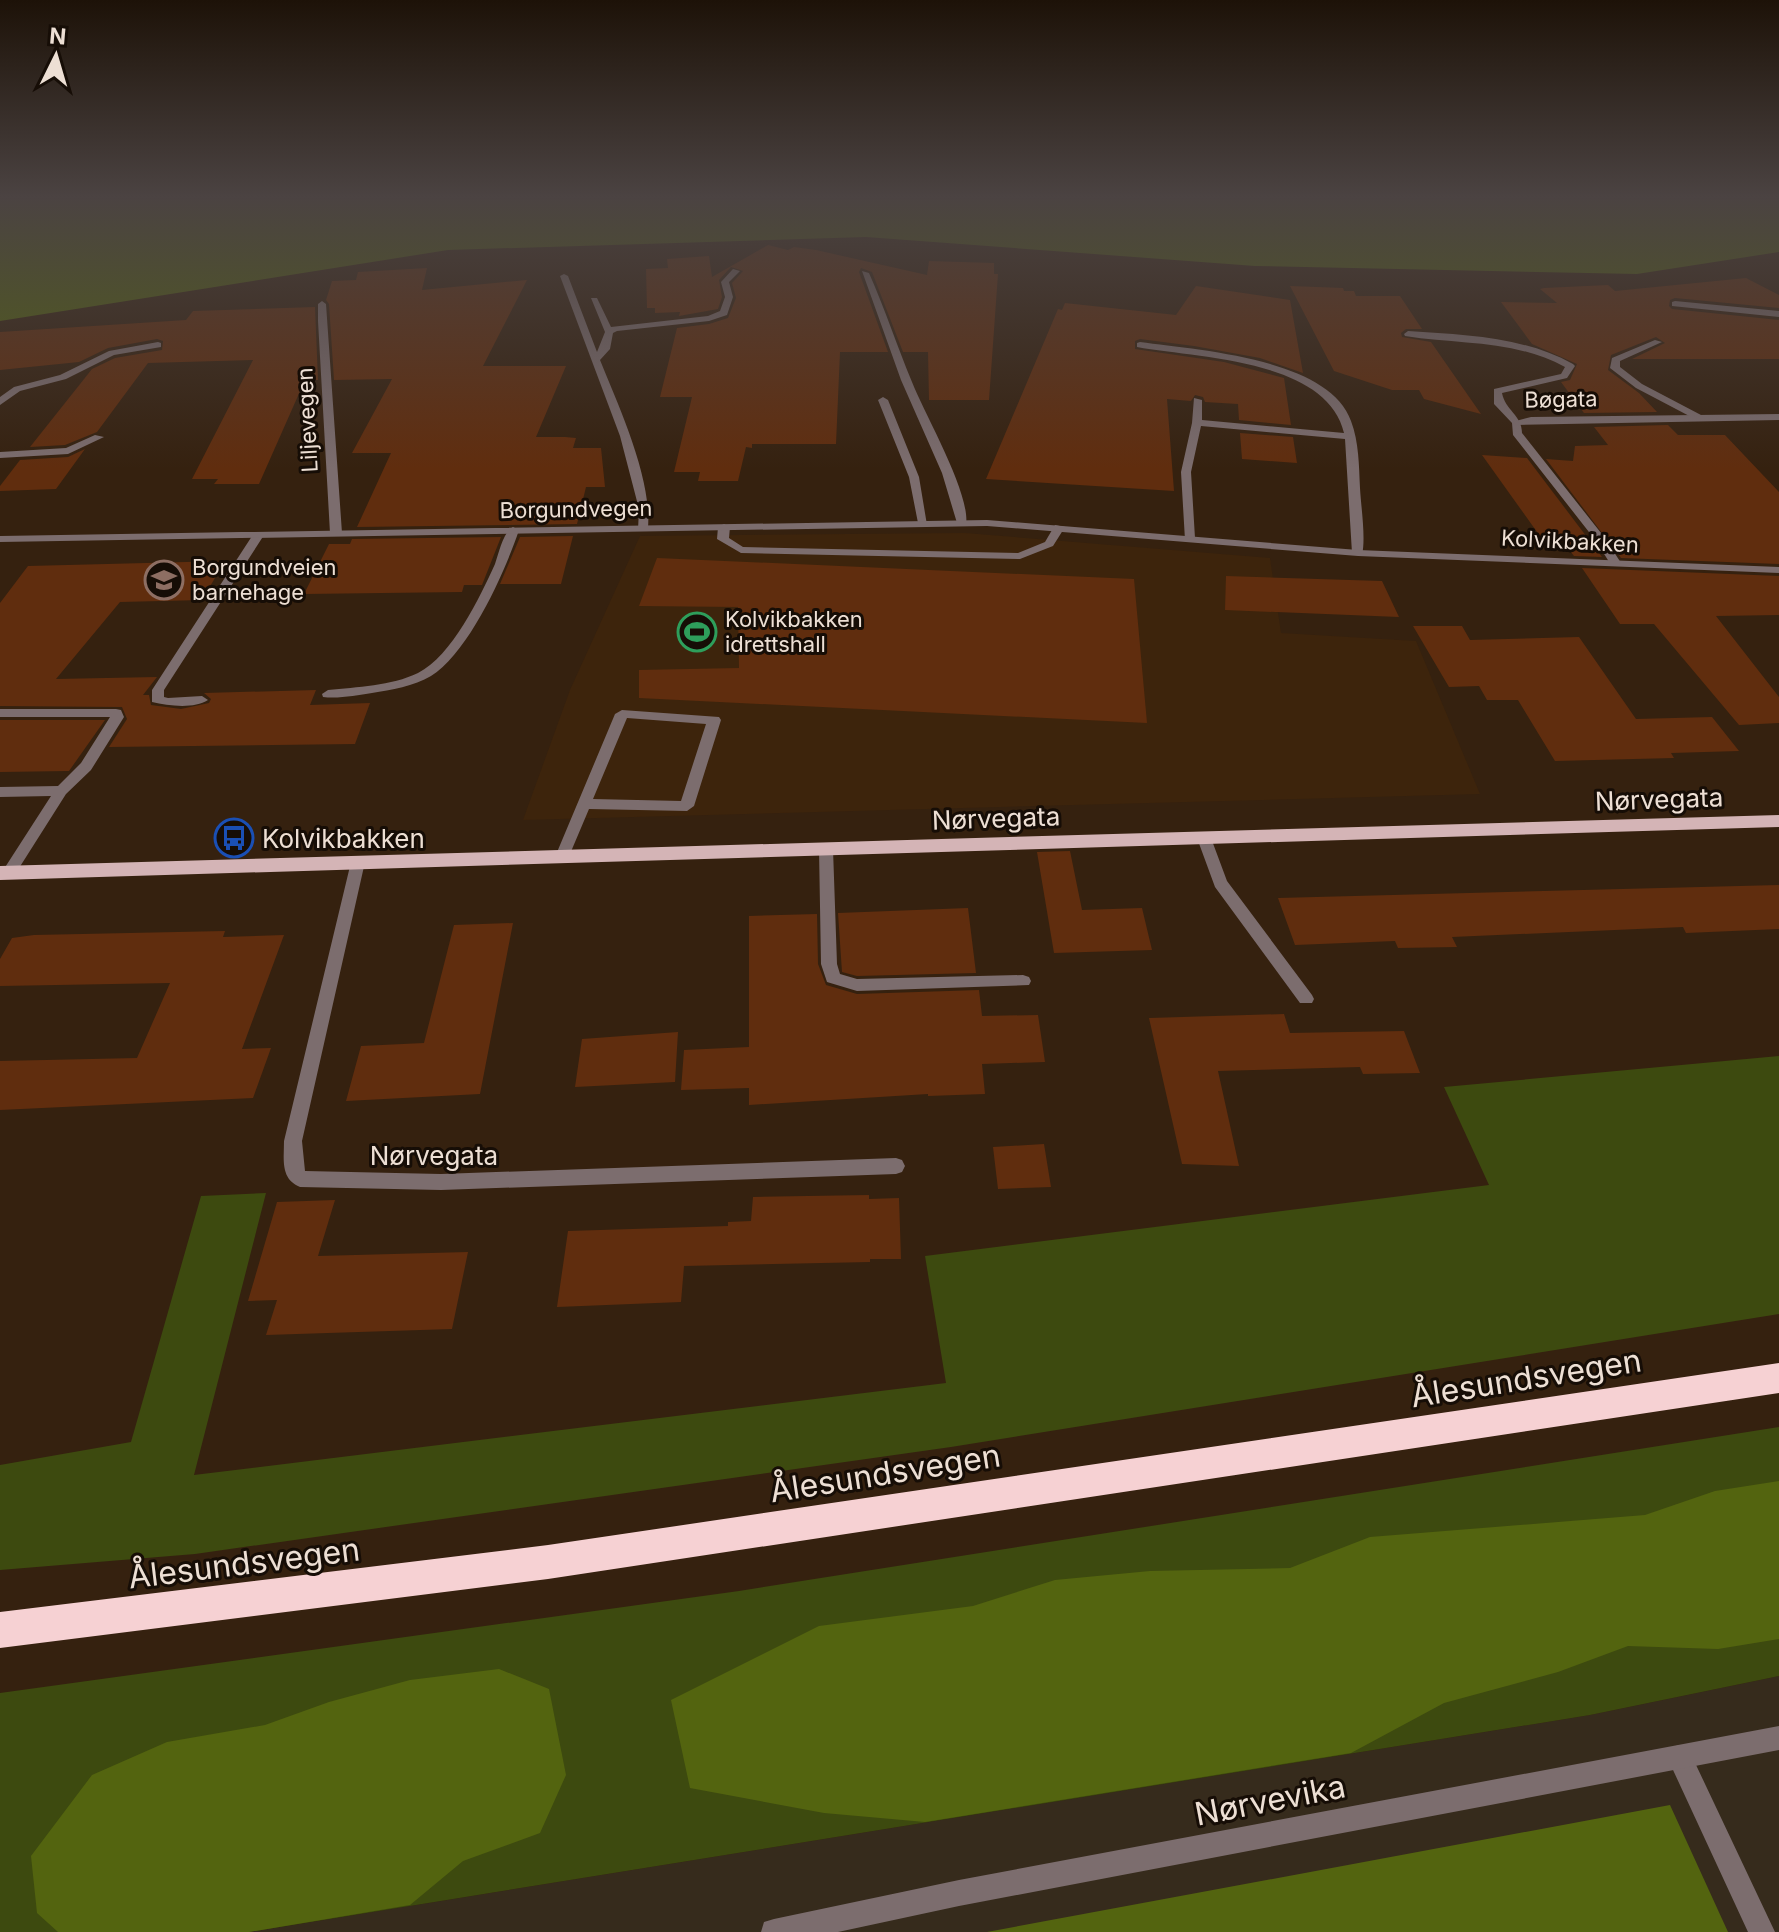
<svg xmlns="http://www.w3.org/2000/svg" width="1779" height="1932" font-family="Inter,sans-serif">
  <rect width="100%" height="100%" fill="#35210f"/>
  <!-- commercial -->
  <path fill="#362b1c" d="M1779,1676V1932H249L1590,1715Z"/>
  <!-- built -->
  <path fill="#3d240c" d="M965,533L1270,558L1281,633L1416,641L1480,794L523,820L570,690L640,536Z"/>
  <!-- green -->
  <path fill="#3d4a0f" d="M1779,1056V1314L951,1447L195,1554L0,1570V1465L131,1442L201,1196L266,1193L194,1475L946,1383L925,1256L1489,1185L1444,1087Z
    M1779,1427V1676L1590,1715L249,1932H0V1693L739,1591Z"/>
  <!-- forest -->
  <path fill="#53640f" d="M0,199H1779V252L1637,274L1255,266L866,237L448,250L0,321Z
    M1779,1481V1639L1718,1649L1628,1646L1558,1672L1444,1703L1351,1753L925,1822L824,1813L690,1788L671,1700L819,1626L973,1606L1055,1580L1150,1571L1290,1568L1370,1537L1645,1515L1715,1491Z
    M499,1669L549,1689L566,1775L540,1833L463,1861L410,1905L249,1932H58L37,1913L31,1856L92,1775L167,1742L265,1725L329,1702L410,1680Z
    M1670,1805L1728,1932H987Z"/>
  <!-- building -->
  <path fill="#602d0e" d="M768,245L788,250L794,247L816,250L927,275L929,261L994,263V274H998L989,400H929L928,352H903L872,272L861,268L859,272L888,352H840L836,444H752V448L746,447L738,481H698L700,472H674L692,397H660L677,328L709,324L728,318L736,298L732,283L743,271L731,267L719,280L722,297L718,309L679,316L680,312L655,313V308H647L646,269L668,268L667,259L709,256L712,277Z
    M427,268L422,290L527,280L483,366H566L536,437H565L576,438L573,448H601L605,487H586L577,524L357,527L391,453H352L392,379L334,380L329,304L326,300L332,281L356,280L358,272Z
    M1746,278L1779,295V308L1675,298L1670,300L1669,306L1672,309L1779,320V359H1632L1665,343L1656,337L1611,355L1608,370L1639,393L1657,412L1584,413L1561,382L1570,380L1577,364L1532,344L1501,302L1557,303L1540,289L1544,288L1608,285L1615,291Z
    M1196,286L1290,300L1303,373L1260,358L1194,346L1140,339L1135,341V349L1224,362L1284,378L1291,425L1239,420L1238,404L1205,402L1203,397L1195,395L1191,401L1167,399L1174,491L986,479L1058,309L1062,310L1065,303L1176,315Z
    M1290,286L1343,288L1344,291H1354L1356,296H1400L1422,329H1406L1401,333L1402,337L1431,342L1481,414L1424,399L1419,390H1392L1334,371Z
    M315,307L318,380H305L259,484H214L218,479H192L253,360L148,363L97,432L65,445L30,447L92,369L115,358L162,350L163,341L157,339L108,348L79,362L0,370V332L186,320L193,311Z
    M1668,425L1678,435H1725L1779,492V564L1621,558L1546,459L1573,461L1575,446L1608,445L1594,427Z
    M1240,433L1293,437L1297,463L1242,459Z
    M85,449L56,489L0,491V486L20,460L68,457Z
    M1482,455L1527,458L1602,557L1574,556L1567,547L1547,546Z
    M573,536L561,584H500L520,537Z
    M501,537L482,585H464L462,592L304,594L329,544H350L352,539Z
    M657,558L1134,579L1147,723L639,698V670L739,668L738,607L639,606Z
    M225,561L202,600L120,602L56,679L157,677L143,695H149L151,705L181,709L209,703L211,699L204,693L316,690L310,705L370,703L355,744L109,747L127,719L122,707L0,706V603L28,566Z
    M1582,568L1779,576V615L1716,616L1779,697V723L1739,725L1654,624H1620Z
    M1226,576L1382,581L1399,617L1225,610Z
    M1413,626H1462L1470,640L1579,637L1636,719L1712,717L1739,751L1671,753L1674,758L1555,761L1518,700H1487L1479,686L1449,687Z
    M0,720H105L69,771L0,772Z
    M1070,851L1082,910L1142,908L1152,950L1054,953L1037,852Z
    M1779,885V929L1686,933L1683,927L1452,937L1457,947L1398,948L1395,941L1295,945L1278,898Z
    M968,908L976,973L857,976L842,972L838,913Z
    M817,914L818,964L826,985L857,994L979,990L982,1016L1038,1015L1045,1062L982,1064L985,1094L928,1096V1094L749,1105V1088L681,1090L684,1050L749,1047V916Z
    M513,923L480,1094L346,1101L361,1046L424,1043L454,925Z
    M225,931L223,937L284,935L242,1049L271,1048L253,1098L0,1110V1061L137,1058L170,983L0,986V959L12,938L34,935Z
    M1284,1014L1290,1033L1404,1031L1420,1073L1363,1074L1360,1067L1218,1071L1239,1166L1182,1164L1149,1018Z
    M678,1032L675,1082L575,1087L582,1039Z
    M1044,1144L1051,1187L998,1189L993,1147Z
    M869,1195V1199L899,1198L901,1259H870V1262L684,1266L681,1302L557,1307L568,1231L728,1226V1222L751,1221L753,1197Z
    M335,1200L318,1256L468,1252L452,1329L266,1335L277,1300L248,1301L277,1202Z"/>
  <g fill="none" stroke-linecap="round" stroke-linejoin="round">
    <!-- lane -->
    <path fill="#7c6d6e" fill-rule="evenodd" d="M733,269L740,271L729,282L733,297L727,315L709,321L617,331L613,333L610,349L600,360C619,407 652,478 648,528L638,530L639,509L620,436L560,276L564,274L568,276L597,352L605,332L591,298H597L611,327L708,316L720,311L725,297L721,282Z
      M862,271L869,273C885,309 897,346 912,382C925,415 971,494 966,525L957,523L942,473L901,380Z
      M322,301L326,304L342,533L336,536L330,533L318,321V304Z
      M1675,301L1779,311V317L1672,306V302Z
      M1408,331C1465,335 1522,336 1573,364L1575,366L1567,378L1502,393C1505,410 1522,415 1522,433L1605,538L1621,563L1619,565H1611L1596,541L1513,435L1512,423L1494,404V389L1561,374L1565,367C1513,339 1461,345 1405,336L1404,334Z
      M1655,340L1662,342L1620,361V367L1642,384L1701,415V419H1695L1636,388L1610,368L1612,358Z
      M158,342L161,343V347L114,355L66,379L20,391L0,405V397L14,387L60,375L109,351Z
      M1140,342C1197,350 1329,358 1351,421C1359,442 1359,466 1360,488C1361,507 1366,538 1362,555L1352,553L1345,439L1201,426L1191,472L1195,538L1185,540L1181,472L1192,423L1194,398L1202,400V420L1344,433C1327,359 1197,358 1137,347V343Z
      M883,397L888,400L919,477L927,525L918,523L909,477L878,400Z
      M95,435L104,437L68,454L0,458V452L66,448Z
      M724,524L730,527L729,538L743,547L1018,553L1045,542L1055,525L1065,527L1053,546L1020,559L741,553L717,539L718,527Z
      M513,527L519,530C505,572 469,652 431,676C414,686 391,690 372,693C357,695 339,699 323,697L322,694L328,690C357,687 391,686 418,673C452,656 480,597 495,564C499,553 503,532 513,527Z
      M254,533L264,535L164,690V697L168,698L202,696L208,700C194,709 169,706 152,702V690Z
      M0,709H116L121,710L124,717L91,770L66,794L14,876L9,877L2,872L51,796L0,797V787L58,786L81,763L110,717H0Z
      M622,710L719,717L721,720L694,806L687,811L589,809L567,861H557L555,857L615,714ZM627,718L706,724L681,801L593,799Z
      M1204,833L1211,838L1227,881L1312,995L1314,999L1312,1003H1300L1215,887L1197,838Z
      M826,844L833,849L837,964L840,974L857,979L1023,975L1029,977L1031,981L1029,985L857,991L827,982L821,964L819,849Z
      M358,857L365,862L302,1141L305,1171L441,1174L896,1158L902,1160L905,1166L902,1172L896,1174L441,1190L300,1187C280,1179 284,1159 284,1141L351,862Z
      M1679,1745L1688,1748L1775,1932H1748L1667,1757L1670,1748Z"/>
    <!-- street -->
    <path fill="#7c6d6e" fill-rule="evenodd" d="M1779,414V420L1517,425L1512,422L1531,417Z
      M987,520L1358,550L1779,567V573L1358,556L987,526L0,542V536Z
      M1779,1726V1750L959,1906L838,1932H761L764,1922L774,1919L959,1880Z"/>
    <!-- primary -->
    <path fill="#d4b4b6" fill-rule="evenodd" d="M1779,815V827L0,880V866Z"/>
    <!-- highway -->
    <path fill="#f6d1d3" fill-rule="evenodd" d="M1779,1363V1393L548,1579L0,1648V1612L548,1545Z"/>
  </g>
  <!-- sky -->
  <linearGradient id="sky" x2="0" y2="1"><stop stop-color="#1d1208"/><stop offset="0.42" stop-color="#4b4342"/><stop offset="1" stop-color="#4b4342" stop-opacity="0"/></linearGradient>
  <rect width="1779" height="469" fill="url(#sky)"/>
  <!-- icons -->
  <defs>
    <g id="school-ring" transform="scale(2)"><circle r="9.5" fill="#160d06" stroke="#8d6e63" stroke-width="1.5"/><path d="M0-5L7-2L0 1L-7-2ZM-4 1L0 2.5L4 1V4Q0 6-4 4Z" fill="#8d6e63"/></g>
    <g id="stadium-ring" transform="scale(2)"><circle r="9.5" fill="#160d06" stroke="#2e9e5b" stroke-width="1.5"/><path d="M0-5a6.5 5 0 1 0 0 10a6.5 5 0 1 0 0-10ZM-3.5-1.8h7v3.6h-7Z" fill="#2e9e5b"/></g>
    <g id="bus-ring" transform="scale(2)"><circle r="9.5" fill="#160d06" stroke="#1a4fb4" stroke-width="1.5"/><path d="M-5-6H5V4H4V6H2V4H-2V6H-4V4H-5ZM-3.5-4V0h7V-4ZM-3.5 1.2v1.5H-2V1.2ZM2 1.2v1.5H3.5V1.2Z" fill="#1a4fb4"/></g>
  </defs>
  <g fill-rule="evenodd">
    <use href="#school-ring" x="164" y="580"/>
    <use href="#stadium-ring" x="697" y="632"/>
    <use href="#bus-ring" x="234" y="838"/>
  </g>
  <g text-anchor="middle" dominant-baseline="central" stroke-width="6" stroke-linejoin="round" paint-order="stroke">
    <!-- far-street labels -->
    <g font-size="22" fill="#eddfd4" stroke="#160d06">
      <text transform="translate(1561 399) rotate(-1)">Bøgata</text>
      <text transform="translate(307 420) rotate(-93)">Liljevegen</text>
      <text transform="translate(576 509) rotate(-1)">Borgundvegen</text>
      <text transform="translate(1570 541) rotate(3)">Kolvikbakken</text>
    </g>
    <!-- far-poi labels -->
    <g font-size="22" fill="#eddfd4" stroke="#160d06" text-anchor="start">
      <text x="192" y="567">Borgundveien<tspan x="192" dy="25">barnehage</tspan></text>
      <text x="725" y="619">Kolvikbakken<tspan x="725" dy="25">idrettshall</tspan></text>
    </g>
    <!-- street labels -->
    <g font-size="26" fill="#eddfd4" stroke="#160d06">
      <text transform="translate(1659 799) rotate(-2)">Nørvegata</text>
      <text transform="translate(996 818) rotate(-2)">Nørvegata</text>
      <text x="434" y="1155">Nørvegata</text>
    </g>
    <!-- poi labels -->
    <g font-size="26" fill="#eddfd4" stroke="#160d06" text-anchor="start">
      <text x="262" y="838">Kolvikbakken</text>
    </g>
    <!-- near-street labels -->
    <g font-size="32" fill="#eddfd4" stroke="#160d06">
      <text transform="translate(1526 1378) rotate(-9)">Ålesundsvegen</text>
      <text transform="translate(885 1473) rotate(-9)">Ålesundsvegen</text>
      <text transform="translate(244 1563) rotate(-7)">Ålesundsvegen</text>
      <text transform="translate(1270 1800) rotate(-11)">Nørvevika</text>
    </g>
  </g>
  <!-- north arrow -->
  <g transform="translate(56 56) rotate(5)" stroke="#160d06" stroke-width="6" paint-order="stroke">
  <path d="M0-6L14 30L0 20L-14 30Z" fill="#eddfd4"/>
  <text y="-12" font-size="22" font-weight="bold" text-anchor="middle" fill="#eddfd4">N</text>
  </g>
</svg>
